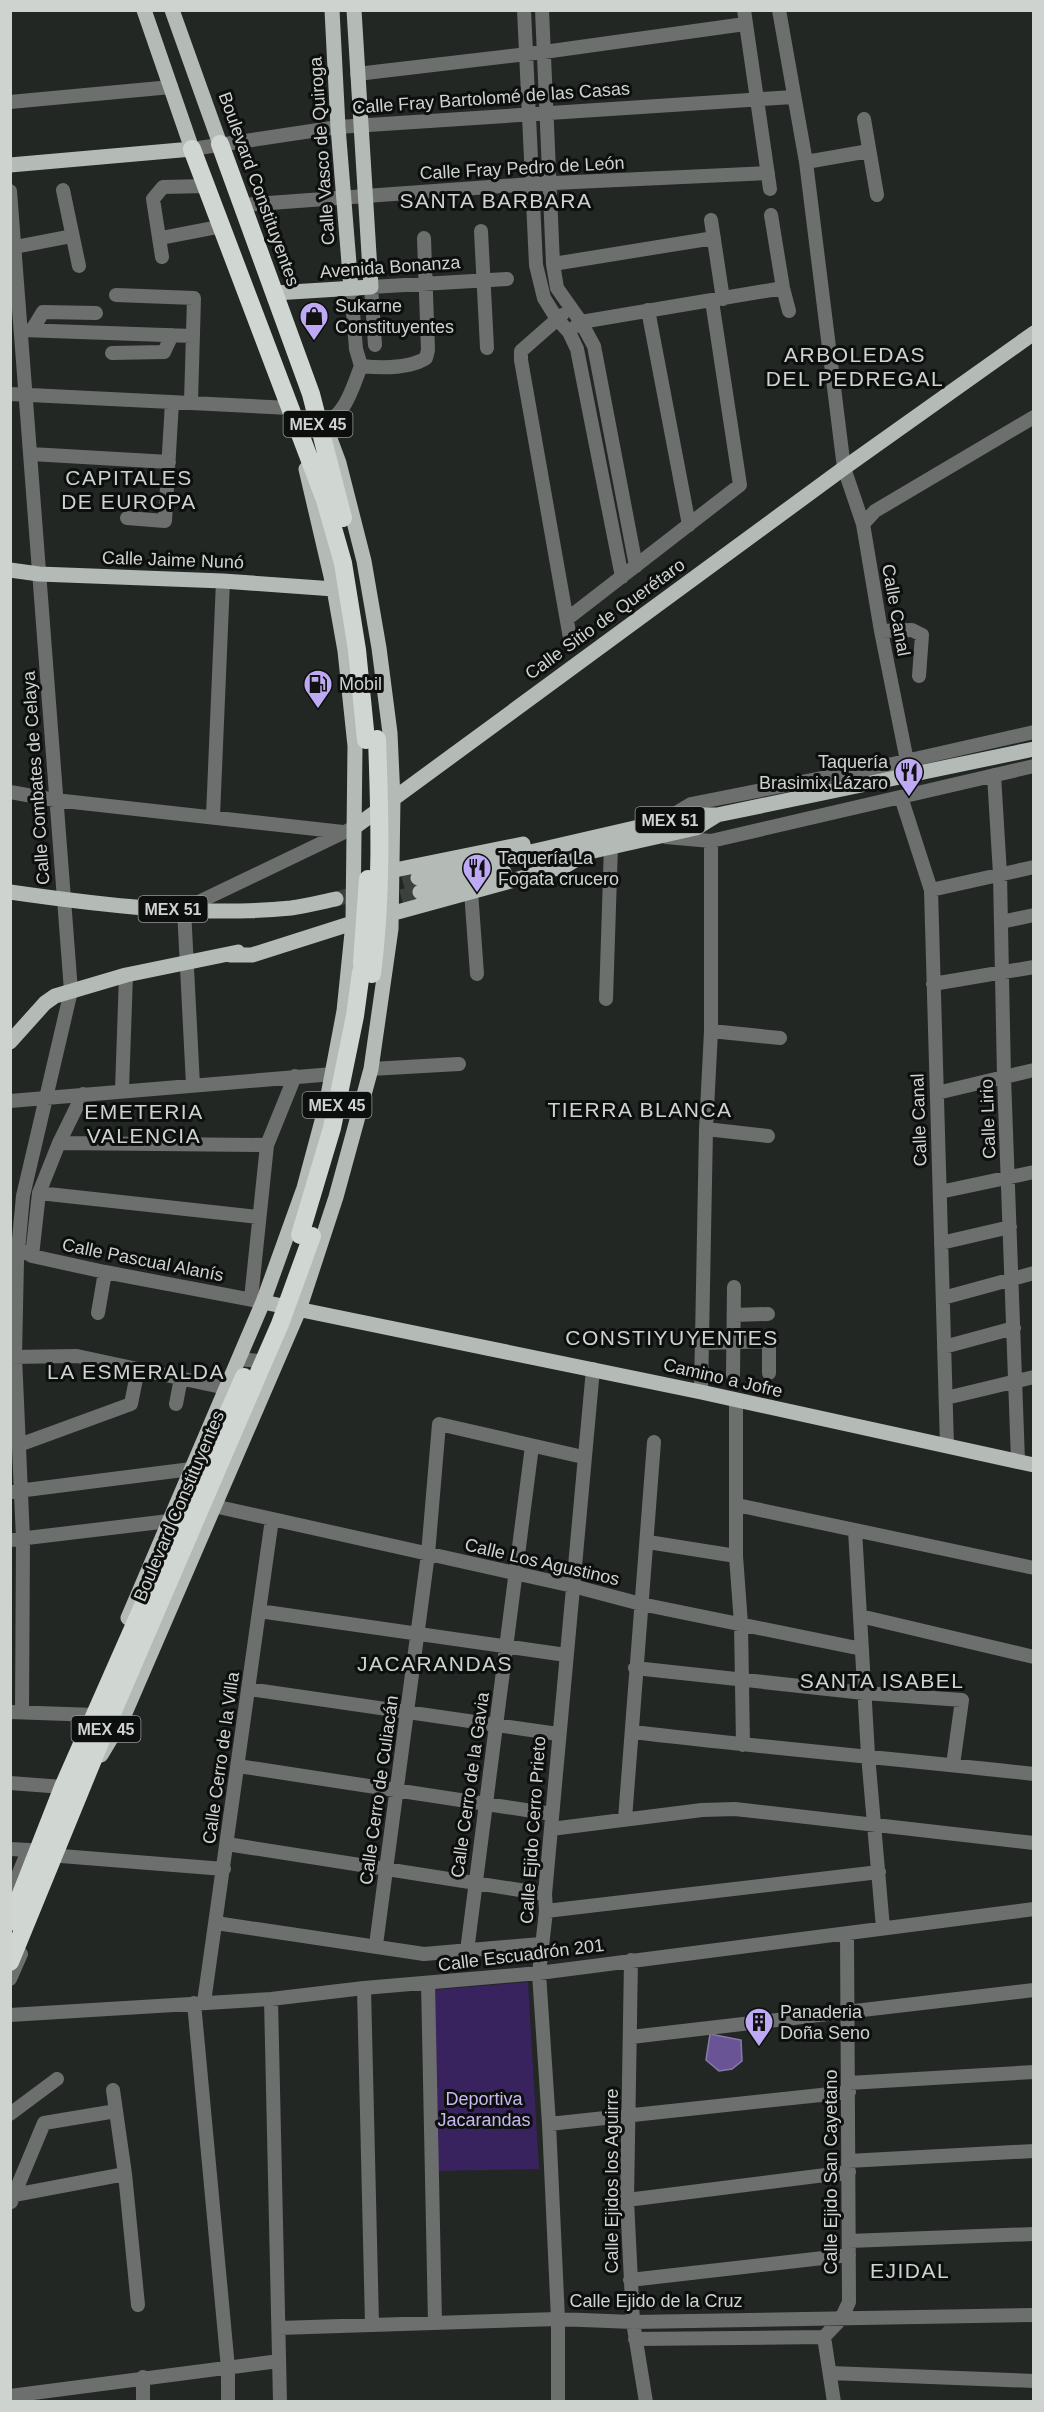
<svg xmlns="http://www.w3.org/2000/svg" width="1044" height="2412" font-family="Arial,sans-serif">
  <rect width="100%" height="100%" fill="#222724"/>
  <!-- green -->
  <path fill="#39235f" d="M528,1982L539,2169L432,2171L433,1990Z"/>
  <!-- water -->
  <path fill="#695596" stroke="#887ba7" stroke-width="1.5" d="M710,2034L741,2040L742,2061L732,2069L719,2071L706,2060Z"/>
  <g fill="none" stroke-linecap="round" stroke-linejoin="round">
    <!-- major-tunnel -->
    <path stroke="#3c413e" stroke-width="15" stroke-dasharray="15 8" stroke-linecap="butt" d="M336,899L418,878
      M379,903L420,892"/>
    <!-- minor -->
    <path stroke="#6c6f6d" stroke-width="14" d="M524,10L536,265L544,298L557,319L569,332L577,349L622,577
      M542,10L553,264L557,288L581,322L594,346L636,566
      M744,10L770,189
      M779,10L806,162L844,468L863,524L881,631L907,761
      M357,74L544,52L745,24
      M10,102L171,87
      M864,119L877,195
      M192,149L338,127L793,97
      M806,162L869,151
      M63,190L79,266
      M10,191L71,991L23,1196L17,1261L15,1356L23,1539L22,1712
      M242,205L532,184L768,173
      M771,215L783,288L789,311
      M711,220L723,299
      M481,231L487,348
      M161,238L223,226
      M15,247L72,236
      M162,257L153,199L163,187L207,186
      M553,264L714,238
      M351,288L356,349L361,366C381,368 409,369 426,358L428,350L424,238
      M116,295L194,298L191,402
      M648,310L689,525
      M562,315L521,351V360L570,638
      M576,326L581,322L783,288
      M22,330L193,336
      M32,330L43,312L96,313
      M375,345L371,287L507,279
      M112,353L164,352L172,335
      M10,394L290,408
      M319,426C345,418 352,389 361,366
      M31,454L169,462
      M127,518L165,521L172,402
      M863,524L875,511L1034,417
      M567,619L740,485L712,301
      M881,631L912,630L922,635L919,676
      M994,775L1000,874L1004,1077L1018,1461
      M10,792L55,800L343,832
      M901,797L931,890L947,1446
      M213,816L223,581
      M666,819L691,804L888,765L1034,732
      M666,837L711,841L1034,766
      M931,890L1034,867
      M471,891L477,974
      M1001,922L1034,915
      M933,984L1034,967
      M606,999L611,846
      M711,1031L780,1038
      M371,1069L459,1064
      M193,1085L184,909L355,827
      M122,1090L126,975
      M937,1093L1034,1070
      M10,1101L333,1074
      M706,1129L768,1136
      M59,1143L267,1145
      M940,1192L1034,1172
      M39,1193L258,1217
      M941,1243L1010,1227
      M12,1244L32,1256L105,1272L263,1302
      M32,1256L39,1193L59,1143L83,1094
      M943,1298L1034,1273
      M251,1299L267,1145L295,1076
      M98,1313L105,1272
      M734,1315L768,1314
      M702,1343L769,1341V1373
      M944,1347L1014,1328
      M10,1357L77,1356L226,1388
      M239,1359L259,1361L268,1372
      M733,1375L734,1287
      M701,1392L706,1129L711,1031V841
      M946,1398L1034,1377
      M736,1401V1556L741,1624L743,1745
      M176,1404L181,1378
      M19,1445L131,1404L138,1369
      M10,1492L191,1469
      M737,1505L1034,1568
      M214,1506L573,1586L641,1604L862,1649
      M855,1530L868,1755L883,1928
      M10,1540L169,1521
      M648,1542L736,1556
      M259,1611L566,1655
      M860,1616L1034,1657
      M635,1668L864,1693L962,1700L953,1765
      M249,1689L558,1734
      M10,1712L95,1715
      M633,1732C766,1748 900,1759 1034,1774
      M238,1766L552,1814
      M10,1783L63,1787
      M625,1819L654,1442
      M551,1829L702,1810L735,1809L1034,1843
      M227,1844L545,1894
      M10,1849L29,1850
      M61,1856L224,1869
      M10,1895L28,1851
      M546,1911L879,1872
      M216,1923L424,1954L541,1944
      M376,1945L428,1554L439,1424L583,1457
      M467,1951L532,1446
      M631,1960L627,2200L633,2322L646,2402
      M10,1979L21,1954
      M428,1983L435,2323
      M364,1988L372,2324
      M271,1999L280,2402
      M204,2002L272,1519
      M194,2003L228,2368V2402
      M10,2015L271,1999L364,1988L539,1973L1034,1909
      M631,2037L1034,1990
      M849,2083L1034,2072
      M113,2090L125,2174L138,2305
      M10,2114L57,2079
      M44,2123L116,2111
      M549,2124L849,2092
      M848,2161L1034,2151
      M14,2195L125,2174
      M627,2200L849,2172
      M11,2202L44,2123
      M849,2241L1034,2234
      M630,2280L849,2255
      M279,2328L558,2319L633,2322L1034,2315
      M635,2339L824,2337
      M830,2373L1034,2381
      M10,2396L279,2361
      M143,2402V2377
      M558,2402V2319L549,2124L539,1973L546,1911L545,1894L593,1369
      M834,2402L824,2337L841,2319L849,2302L847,1934"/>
    <!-- major -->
    <path stroke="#b4bab6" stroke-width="15" d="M172,10L220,144
      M332,10L338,127L351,288
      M10,165L192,149L144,10
      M275,293L371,287L354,10
      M10,570L39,574L223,581L334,589
      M355,827L844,468L1034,333
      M580,854L696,828L717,815
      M385,872L523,844
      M418,878L691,815H717L1034,749
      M10,892C100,905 200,917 291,908C306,906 321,902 336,899
      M420,892L504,872
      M383,916L565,866L588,852
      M230,955H252L359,921
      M10,1042L45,1003L55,996L126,975L238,952
      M263,1302L701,1392L1034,1465
      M128,1618L263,1302L304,1188L326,1106L344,1011L353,923L355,746L345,651L334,589L306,469
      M101,1755L122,1720L299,1310L336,1197L371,1069L391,929L393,799L390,733L379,648L364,561L339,463L330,439"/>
    <!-- highway -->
    <path stroke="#d0d7d2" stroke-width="18" d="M220,144L311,394L343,518
      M192,149L325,500L343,563L357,650L366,740
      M300,1235L332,1128L355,1016L361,972
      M10,1922L63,1787L244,1377
      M10,1962L110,1718L253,1386"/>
    <!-- highway-bridge -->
    <path stroke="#d0d7d2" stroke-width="18" d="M362,963L368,879
      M372,974C382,896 380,818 377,739
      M253,1386L280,1324L312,1236"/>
  </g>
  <!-- icons -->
  <defs>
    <g id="shop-pin" transform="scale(1.5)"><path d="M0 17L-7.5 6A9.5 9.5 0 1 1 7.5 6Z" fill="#bea9f4" stroke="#0d0f0e"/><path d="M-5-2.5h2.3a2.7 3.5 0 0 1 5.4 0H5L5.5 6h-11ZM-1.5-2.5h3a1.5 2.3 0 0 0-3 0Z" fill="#111"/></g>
    <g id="fuel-pin" transform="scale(1.5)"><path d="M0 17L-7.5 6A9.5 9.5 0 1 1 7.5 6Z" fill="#bea9f4" stroke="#0d0f0e"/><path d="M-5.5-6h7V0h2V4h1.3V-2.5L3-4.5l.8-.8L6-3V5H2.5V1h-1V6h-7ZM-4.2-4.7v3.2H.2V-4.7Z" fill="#111"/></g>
    <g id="restaurant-pin" transform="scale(1.5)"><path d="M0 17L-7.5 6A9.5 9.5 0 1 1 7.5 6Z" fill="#bea9f4" stroke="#0d0f0e"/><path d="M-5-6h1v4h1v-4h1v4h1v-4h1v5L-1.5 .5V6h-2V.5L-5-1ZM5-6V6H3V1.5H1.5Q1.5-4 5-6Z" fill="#111"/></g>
    <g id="building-pin" transform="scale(1.5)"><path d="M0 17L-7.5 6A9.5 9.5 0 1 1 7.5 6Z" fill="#bea9f4" stroke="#0d0f0e"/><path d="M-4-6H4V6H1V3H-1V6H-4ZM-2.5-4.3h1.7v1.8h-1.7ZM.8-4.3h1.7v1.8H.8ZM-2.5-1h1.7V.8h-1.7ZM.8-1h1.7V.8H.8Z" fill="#111"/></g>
  </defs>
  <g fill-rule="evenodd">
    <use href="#shop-pin" x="314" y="316"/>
    <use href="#fuel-pin" x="318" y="684"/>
    <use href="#restaurant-pin" x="909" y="772"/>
    <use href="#restaurant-pin" x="477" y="868"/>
    <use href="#building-pin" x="759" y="2022"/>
  </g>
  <g text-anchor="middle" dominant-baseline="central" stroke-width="6" stroke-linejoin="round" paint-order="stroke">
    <!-- shield labels -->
    <g fill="#0d0f0e" stroke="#959896" stroke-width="1.5">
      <rect x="283.5" y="411" width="69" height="26" rx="4.5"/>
      <rect x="635.5" y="807" width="69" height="26" rx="4.5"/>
      <rect x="138.5" y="896" width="69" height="26" rx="4.5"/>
      <rect x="302.5" y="1092" width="69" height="26" rx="4.5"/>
      <rect x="71.5" y="1716" width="69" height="26" rx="4.5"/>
    </g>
    <g font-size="16" font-weight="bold" fill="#cfd3d0">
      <text x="318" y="424">MEX 45</text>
      <text x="670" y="820">MEX 51</text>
      <text x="173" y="909">MEX 51</text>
      <text x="337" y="1105">MEX 45</text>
      <text x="106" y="1729">MEX 45</text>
    </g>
    <!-- street labels -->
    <g font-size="18" fill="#cfd3d0" stroke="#0d0f0e">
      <text transform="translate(491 98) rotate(-4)">Calle Fray Bartolomé de las Casas</text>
      <text transform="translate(322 151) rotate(-94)">Calle Vasco de Quiroga</text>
      <text transform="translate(522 168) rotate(-3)">Calle Fray Pedro de León</text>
      <text transform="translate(259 189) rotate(70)">Boulevard Constituyentes</text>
      <text transform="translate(390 267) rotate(-4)">Avenida Bonanza</text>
      <text transform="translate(173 560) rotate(2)">Calle Jaime Nunó</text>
      <text transform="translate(896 610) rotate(80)">Calle Canal</text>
      <text transform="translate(605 619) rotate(-36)">Calle Sitio de Querétaro</text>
      <text transform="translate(36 778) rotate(-94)">Calle Combates de Celaya</text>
      <text transform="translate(988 1119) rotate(-92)">Calle Lirio</text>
      <text transform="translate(919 1120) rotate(-92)">Calle Canal</text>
      <text transform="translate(143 1260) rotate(11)">Calle Pascual Alanís</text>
      <text transform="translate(723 1378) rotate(13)">Camino a Jofre</text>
      <text transform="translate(179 1506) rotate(-67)">Boulevard Constituyentes</text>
      <text transform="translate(542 1562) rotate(13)">Calle Los Agustinos</text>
      <text transform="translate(221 1758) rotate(-82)">Calle Cerro de la Villa</text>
      <text transform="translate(470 1785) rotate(-82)">Calle Cerro de la Gavia</text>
      <text transform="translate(379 1790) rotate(-82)">Calle Cerro de Culiacán</text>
      <text transform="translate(533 1830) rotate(-86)">Calle Ejido Cerro Prieto</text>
      <text transform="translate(521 1955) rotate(-7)">Calle Escuadrón 201</text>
      <text transform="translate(831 2172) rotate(-90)">Calle Ejido San Cayetano</text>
      <text transform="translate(612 2181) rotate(-90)">Calle Ejidos los Aguirre</text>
      <text x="656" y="2301">Calle Ejido de la Cruz</text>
    </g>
    <!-- poi labels -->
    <g font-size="18" fill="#cfd3d0" stroke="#0d0f0e" text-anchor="start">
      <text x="335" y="306">Sukarne<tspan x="335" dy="21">Constituyentes</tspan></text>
      <text x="339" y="684">Mobil</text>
      <text x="888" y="762" text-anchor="end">Taquería<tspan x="888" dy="21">Brasimix Lázaro</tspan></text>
      <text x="498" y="858">Taquería La<tspan x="498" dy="21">Fogata crucero</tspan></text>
      <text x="780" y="2012">Panaderia<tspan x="780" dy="21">Doña Seno</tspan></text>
    </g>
    <!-- park labels -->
    <g font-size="18" fill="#c7b8f0" stroke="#0d0f0e">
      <text x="484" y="2099">Deportiva<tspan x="484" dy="21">Jacarandas</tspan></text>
    </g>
    <!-- quarter labels -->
    <g font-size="21" letter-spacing="1.5" fill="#cfd3d0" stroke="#0d0f0e">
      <text x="496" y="200">SANTA BARBARA</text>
      <text x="855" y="354">ARBOLEDAS<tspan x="855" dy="24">DEL PEDREGAL</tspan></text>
      <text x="129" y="477">CAPITALES<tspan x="129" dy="24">DE EUROPA</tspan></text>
      <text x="640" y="1109">TIERRA BLANCA</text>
      <text x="144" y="1111">EMETERIA<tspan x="144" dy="24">VALENCIA</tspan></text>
      <text x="672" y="1337">CONSTIYUYENTES</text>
      <text x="136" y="1371">LA ESMERALDA</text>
      <text x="435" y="1663">JACARANDAS</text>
      <text x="882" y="1680">SANTA ISABEL</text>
      <text x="910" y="2270">EJIDAL</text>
    </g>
  </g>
  <!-- border -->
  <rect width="1044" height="2412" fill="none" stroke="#cfd3d0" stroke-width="24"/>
</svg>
